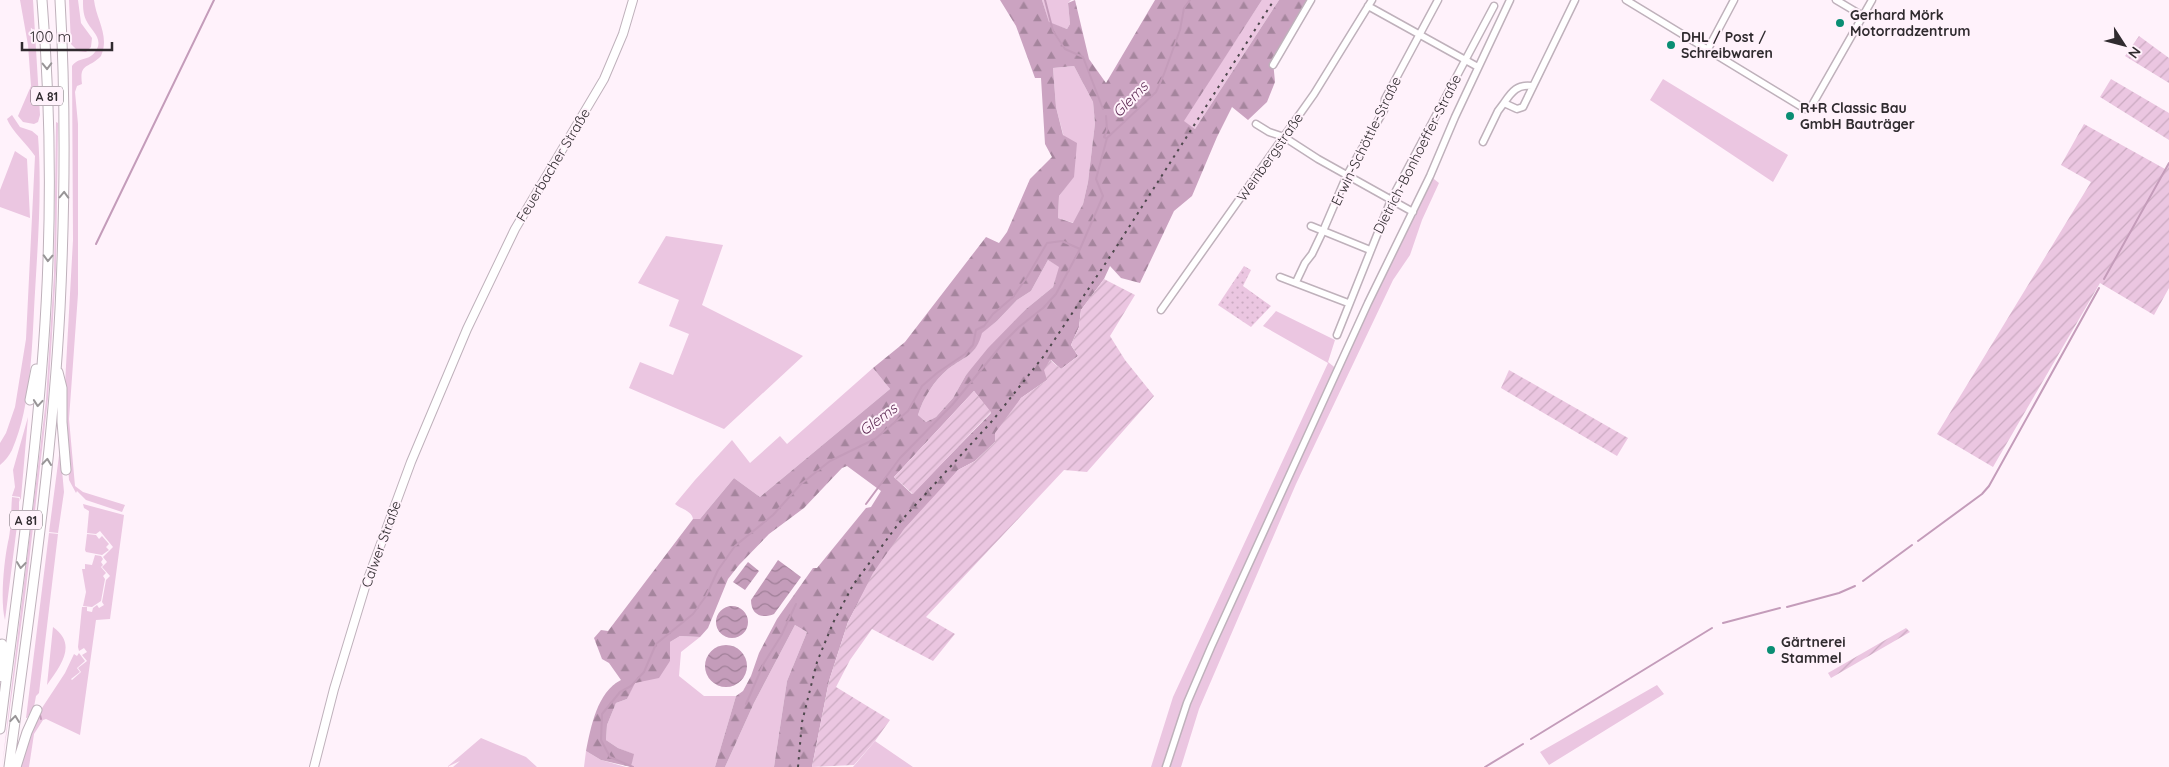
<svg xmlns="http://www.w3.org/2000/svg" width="2169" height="767" font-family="Quicksand,sans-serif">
  <defs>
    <pattern id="forest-firs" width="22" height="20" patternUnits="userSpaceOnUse" patternTransform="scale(1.25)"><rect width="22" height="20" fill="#cba3c1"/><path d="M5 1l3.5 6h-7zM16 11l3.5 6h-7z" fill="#a5859d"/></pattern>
    <pattern id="park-dots" width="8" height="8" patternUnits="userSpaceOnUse" patternTransform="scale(1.25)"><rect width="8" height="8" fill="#ebc6e1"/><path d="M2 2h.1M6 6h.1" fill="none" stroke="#caaac1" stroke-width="1.8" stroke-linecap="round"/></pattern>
    <pattern id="garden-furrows" width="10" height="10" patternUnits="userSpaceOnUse" patternTransform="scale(1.25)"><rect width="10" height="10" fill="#ebc6e1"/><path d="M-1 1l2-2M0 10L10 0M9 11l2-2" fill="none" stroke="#caaac1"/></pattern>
    <pattern id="water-waves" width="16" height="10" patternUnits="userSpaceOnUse" patternTransform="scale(1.25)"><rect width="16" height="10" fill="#c49cba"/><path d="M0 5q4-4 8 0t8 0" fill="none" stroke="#a07f98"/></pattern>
  </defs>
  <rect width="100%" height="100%" fill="#fff2fb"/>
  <!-- grass -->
  <path fill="#ebc6e1" d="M20,0H33L40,115L38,122L34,124L23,122L18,116L31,86L28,45Z
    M69,0H78L81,23L92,38L91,47L86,52L78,51L71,44Z
    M83,0H94C96,19 110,36 101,56C89,69 79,62 82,84L77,86L75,92L78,124V294L69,419L75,486L83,492L125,505L122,512L86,500L77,491L76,493L69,480L64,402L73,240L72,66C78,57 89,61 95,52C105,39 91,31 86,20C83,13 83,7 83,0Z
    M1042,0H1071L1068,3L1070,24L1067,29L1049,23Z
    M1262,0H1279L1195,129L1183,121Z
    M1074,66L1093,102L1095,123L1088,182L1083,204L1074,223L1058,218L1059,196L1074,176L1056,107L1053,68Z
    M1663,79L1788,155L1773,182L1650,100Z
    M12,115L20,127L32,131L38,136C42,188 38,241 35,292C32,341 32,405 12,450C9,456 5,461 0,465V443L6,433L15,407L26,339L35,156C27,144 11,130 7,119Z
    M56,122L58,123L56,270L48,398L26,588L2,767L46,400L54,275Z
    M15,151L27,159L30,218L0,207V190Z
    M1430,176L1439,183L1422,220L1410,255L1393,280L1296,484L1239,616L1199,709L1181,767H1151L1173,697L1328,363L1263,326L1276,311L1335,340L1328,362L1338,370Z
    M666,236L723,245L702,305L803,356L724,429L629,388L640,362L673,375L689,334L669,326L679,300L638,283Z
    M1048,260L1060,267L1053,287L1026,309L966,375L953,398L936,417L926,422L918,415C923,398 934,381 948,369C965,356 976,356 981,333L997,321L1017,300L1031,291Z
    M873,368L890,389L760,497L734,478L700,519H693C692,511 681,509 675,504L695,480L732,440L750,463L780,436L787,444Z
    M28,417L21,498L19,502L20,497L12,496L15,487L13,470Z
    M60,448L64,492L58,533L49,532Z
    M12,497L19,498V510L5,620C0,601 4,561 8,542C11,531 11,511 12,497Z
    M83,504L124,515L110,619L96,620L80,735L46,719L43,720L34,734L29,767H21L26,744L40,711L65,673L74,654L77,656L79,653L85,661L77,668L80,672L71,679L72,680L81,672L78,668L87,661L82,655L87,652L84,648L79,651L78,647L82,607H87V611L92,612L93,608L97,605L99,608L104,605L102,602L106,580L110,576L102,567L107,562L103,557L113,547L100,531L96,534L87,533L89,511L84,508Z
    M49,533L58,534L39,693L36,696L34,707L27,718H26Z
    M87,534L96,535L99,539L102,536L109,544L106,547L109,550L102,555L86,552L85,550Z
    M95,555L101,556L103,559L101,562L103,565L101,567L106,573L103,576L105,579L101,601L92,607L83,606L86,592L82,569H85V564L92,565Z
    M795,625L807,632L787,681L774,767H725L754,703Z
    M53,627C77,644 62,664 47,685Z
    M680,636L700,637L681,652L679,676L704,696H736L715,767H631L633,754L618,748L606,740L607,725L616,703L627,699L634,683L670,661V642Z
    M1657,685L1664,694L1549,765L1540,752Z
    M481,738L526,757L537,767H453L460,761L447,767Z
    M875,741L913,767H853Z
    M586,751L601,760L626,767H584Z"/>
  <!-- forest -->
  <path fill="url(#forest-firs)" fill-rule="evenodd" d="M1000,0H1042L1049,22L1067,29L1070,24L1068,3L1075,0L1089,59L1106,83L1155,0H1262L1184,121L1195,129L1279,0H1308L1273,61L1275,82L1267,102L1248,120L1232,107L1217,137L1192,196L1174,211L1140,283L1121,278L1110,266L1104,279L1081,310L1079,327L1071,345L1078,356L1061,369L1051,360L1047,380L1021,398L995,442L975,461L958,470L874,573L848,622L829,681L812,767H774L787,681L807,632L795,625L754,703L725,767H715L736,696L743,691L751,676L759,653L777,619L813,568H817L866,508L871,507L881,491L847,466L842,468L804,508L769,534L739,565L728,579L708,628L700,637L680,636L670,642V661L659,678L635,683L627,699L616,703L607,725L606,740L618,748L634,754L631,767L601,760L586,751C591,727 597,692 621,680L609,663L602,659L594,638L601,630L608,631L693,519H700L734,478L760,497L890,389L873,368L905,342L986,237L999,243L1007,232L1030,179L1052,157L1045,144L1041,78H1035L1016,26ZM1074,66L1093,102L1095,123L1088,182L1083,204L1073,223L1058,218L1059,196L1074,177L1077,143L1063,135L1056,107L1053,68ZM1048,260L1059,267L1053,287L1026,309L988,348L966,375L953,398L936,417L926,422L918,415C923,398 934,381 948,369C965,356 976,356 982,333L997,321L1017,300L1031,291ZM974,391L991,413L912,494L894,477Z"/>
  <!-- park -->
  <path fill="url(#park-dots)" d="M1244,266L1251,270L1243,286L1271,306L1251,327L1218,305Z"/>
  <!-- garden -->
  <path fill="url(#garden-furrows)" d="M2139,36L2169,58V83L2125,56Z
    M2111,79L2169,113V140L2100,97Z
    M2084,124L2165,169L2169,163V288L2154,315L2100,283L1993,467L1937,434L2091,182L2061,165Z
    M1104,279L1135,295L1110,336L1125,360L1154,396L1087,472L1064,470L926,617L955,634L933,661L872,629L850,660L836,687L890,720L875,741L854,765L812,767L829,681L848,622L873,573L904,529L958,470L975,461L995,442V433L1021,398L1047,380L1044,370L1050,360L1061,369L1078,356L1071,345L1079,327L1081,310Z
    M1509,370L1628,438L1617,456L1501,388Z
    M974,391L991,412L913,494L894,477Z
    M1906,628L1910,632L1831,678L1828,673Z"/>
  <!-- water -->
  <path fill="url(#water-waves)" d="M778,560L801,577L774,614C762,619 751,615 751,600Z
    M748,562L759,571L745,590L733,582Z
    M716 622a16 16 0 1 1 32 0a16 16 0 1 1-32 0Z
    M705 666a21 21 0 1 1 42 0a21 21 0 1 1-42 0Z"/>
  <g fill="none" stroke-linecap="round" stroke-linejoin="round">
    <!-- stream -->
    <path stroke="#c49cba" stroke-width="2" d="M1045,0L1053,31L1065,49L1083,57L1103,109
      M1106,116L1107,130L1104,137L1106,138
      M96,244L214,0
      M2104,279L2169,163
      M866,504L900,458L952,405L1004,342L1019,327L1043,308L1056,294L1080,249
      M1918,541L1982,494L1989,486L2099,288
      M1863,581L1912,545
      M1787,607L1839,593L1855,586
      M1723,623L1780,608
      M746,704L764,663L781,636L796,604
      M40,715L41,719
      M1531,739L1712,628
      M633,767L610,757L601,740L602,714L620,692L631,686L644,672L656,644L693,614L706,596L718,570L735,546L773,515L801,484L830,461L875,439L908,411L922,386L937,373L965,354L973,345L976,330L984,326L993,314L1013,297L1027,277L1047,243L1062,241L1080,249L1103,196L1096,179L1107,138L1156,92L1164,74L1180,30L1184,8L1190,0
      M1485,767L1523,744"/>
    <!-- minor casing -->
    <g stroke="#bfb1bb" stroke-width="9">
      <path id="minor" d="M1626,0L1805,109L1811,107L1872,0
        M1836,0L1863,16
        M1368,6L1478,67
        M1708,49L1734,0
        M1273,65L1311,0
        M1532,86C1518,84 1512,91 1504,103L1517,109L1523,107L1575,0
        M1256,124L1269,132L1284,137L1318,159L1413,212
        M1483,142L1498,111L1504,103
        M1311,226L1370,250
        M1280,277L1348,303
        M1296,282L1305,263L1312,254L1323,231L1347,175L1384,110L1385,99L1438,0
        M1161,310L1314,94L1372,0
        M1337,335L1391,200L1494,6
        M1166,767L1187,703L1211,647L1368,303L1430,176L1455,117L1510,0"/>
    </g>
    <!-- major casing -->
    <g stroke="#bfb1bb" stroke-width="10">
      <path id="major" d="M314,767L334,689L365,587L411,462L467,329L515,229L604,79L623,34L633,0"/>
    </g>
    <!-- highway casing -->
    <g stroke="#bfb1bb" stroke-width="11">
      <path id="highway" d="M58,372L62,388V422L66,470
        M30,400L36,369
        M2,644V677
        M0,729C19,573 43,417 48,260C51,174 49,86 42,0
        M9,767C29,615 52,463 60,309C65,206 66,103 60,0
        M16,767L27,732L37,710"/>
    </g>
    <!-- minor -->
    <use href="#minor" stroke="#fff" stroke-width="6"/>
    <!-- major -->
    <use href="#major" stroke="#fff" stroke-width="8"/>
    <!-- highway -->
    <use href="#highway" stroke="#fff" stroke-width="9"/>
    <!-- rail -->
    <path stroke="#4d474c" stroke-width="2" stroke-dasharray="2.5 5" stroke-linecap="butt" d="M798,767L802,722L817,662L833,623L853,585L899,523L993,420L1043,357L1115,249L1274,0"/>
  </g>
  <!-- one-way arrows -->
  <defs><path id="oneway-chevron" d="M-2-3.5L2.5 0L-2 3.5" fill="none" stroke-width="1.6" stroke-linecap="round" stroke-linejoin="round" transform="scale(1.25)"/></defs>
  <g stroke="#989597">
    <use href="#oneway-chevron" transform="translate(47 66) rotate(89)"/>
    <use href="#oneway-chevron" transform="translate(64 195) rotate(-88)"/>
    <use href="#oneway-chevron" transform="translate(48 258) rotate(92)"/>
    <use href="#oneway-chevron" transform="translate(38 403) rotate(95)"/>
    <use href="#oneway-chevron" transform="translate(47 462) rotate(-84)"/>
    <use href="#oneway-chevron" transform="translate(21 565) rotate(97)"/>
    <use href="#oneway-chevron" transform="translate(15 719) rotate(-83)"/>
  </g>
  <!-- markers -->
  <g fill="#0a8e74" stroke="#fff2fb" stroke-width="2">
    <circle cx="1840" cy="23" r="5"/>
    <circle cx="1671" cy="45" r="5"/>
    <circle cx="1790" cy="116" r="5"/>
    <circle cx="1771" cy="650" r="5"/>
  </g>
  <g text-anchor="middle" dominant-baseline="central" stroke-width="4" stroke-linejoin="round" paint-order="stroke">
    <!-- shield labels -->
    <g fill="#fff2fb" stroke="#6e676c" stroke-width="1">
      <rect x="31" y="86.5" width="32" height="19" rx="4"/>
      <rect x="10" y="510.5" width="32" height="19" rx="4"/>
    </g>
    <g font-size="12" font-weight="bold" fill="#302b2f">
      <text x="47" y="96">A 81</text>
      <text x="26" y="520">A 81</text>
    </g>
    <!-- poi labels -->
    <g font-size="14" font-weight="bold" fill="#302b2f" stroke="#fff2fb" text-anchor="start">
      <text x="1850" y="15">Gerhard Mörk<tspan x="1850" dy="16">Motorradzentrum</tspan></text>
      <text x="1681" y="37">DHL / Post /<tspan x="1681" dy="16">Schreibwaren</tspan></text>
      <text x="1800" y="108">R+R Classic Bau<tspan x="1800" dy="16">GmbH Bauträger</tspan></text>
      <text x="1781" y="642">Gärtnerei<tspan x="1781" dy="16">Stammel</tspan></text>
    </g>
    <!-- street labels -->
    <g font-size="14" fill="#302b2f" stroke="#fff2fb">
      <text transform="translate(1366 141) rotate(-64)">Erwin-Schöttle-Straße</text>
      <text transform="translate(1417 154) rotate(-63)">Dietrich-Bonhoeffer-Straße</text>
      <text transform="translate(1270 157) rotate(-55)">Weinbergstraße</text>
      <text transform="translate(553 165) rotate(-59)">Feuerbacher Straße</text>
      <text transform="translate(381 544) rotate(-70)">Calwer Straße</text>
    </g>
    <!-- water labels -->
    <g font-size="15" font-style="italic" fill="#622f58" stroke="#fff2fb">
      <text transform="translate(1130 99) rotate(-46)">Glems</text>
      <text transform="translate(878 419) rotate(-37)">Glems</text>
    </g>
  </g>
  <!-- north arrow -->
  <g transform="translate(2124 45) rotate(126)" stroke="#fff2fb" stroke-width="4" paint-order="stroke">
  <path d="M0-4L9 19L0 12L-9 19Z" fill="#302b2f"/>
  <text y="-8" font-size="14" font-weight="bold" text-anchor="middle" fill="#302b2f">N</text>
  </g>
  <!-- scale -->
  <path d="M22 42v8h90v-8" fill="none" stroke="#302b2f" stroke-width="2.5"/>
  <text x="30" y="42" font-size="15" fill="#302b2f" stroke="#fff2fb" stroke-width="4" paint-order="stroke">100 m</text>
</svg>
